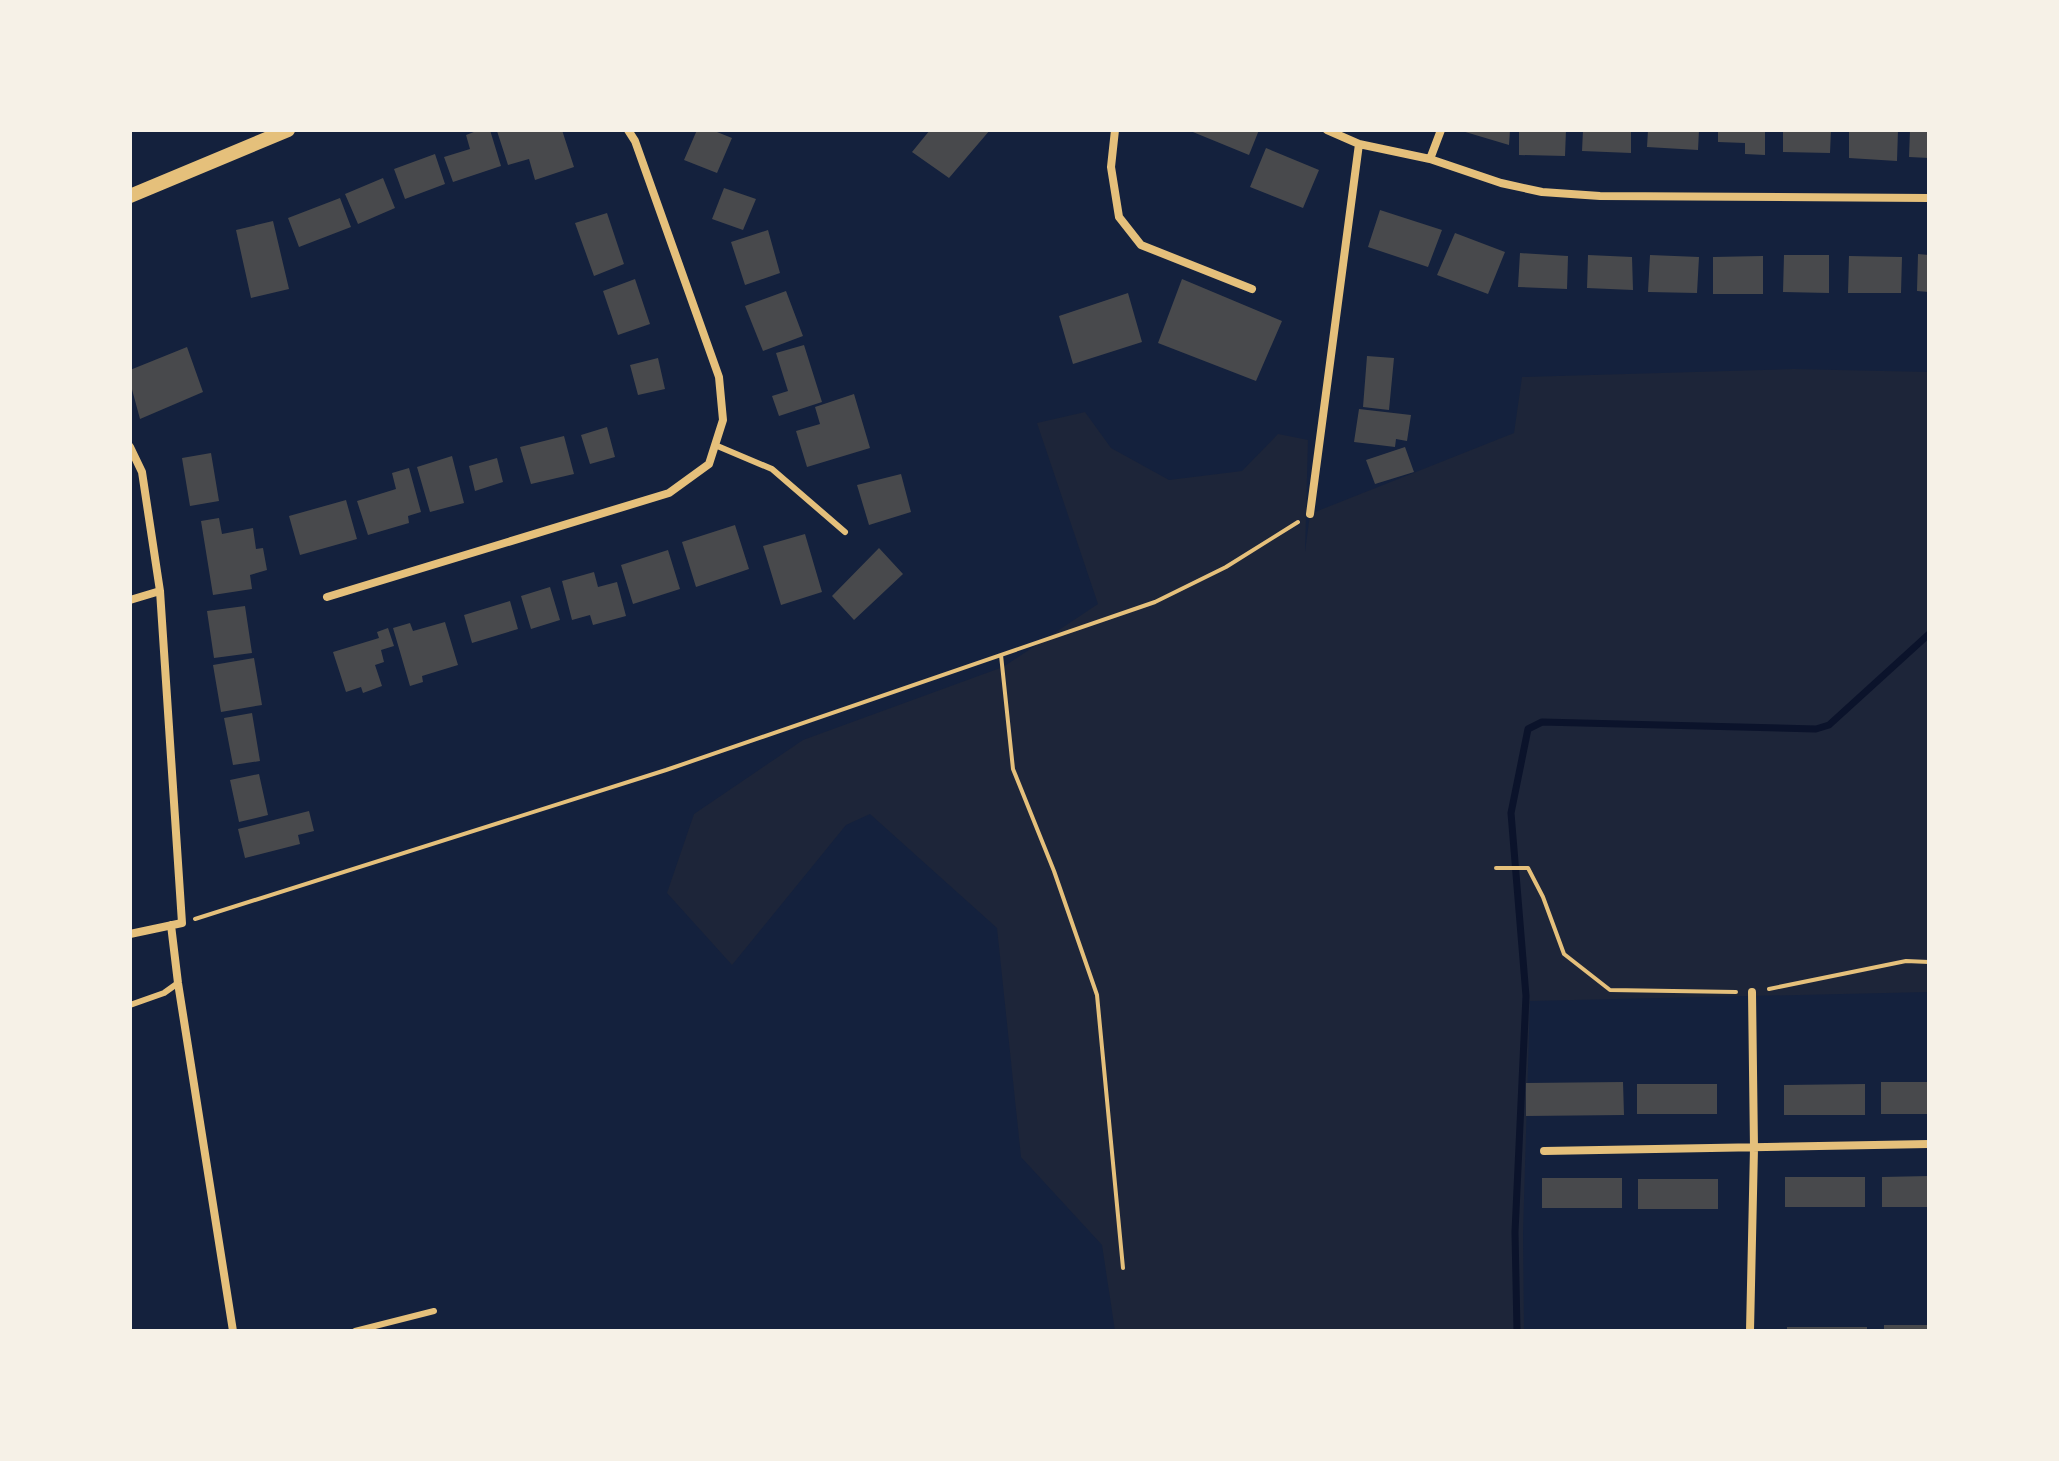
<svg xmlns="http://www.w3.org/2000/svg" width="2059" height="1461" font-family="'Fira Sans',sans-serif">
  <rect width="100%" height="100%" fill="#14213d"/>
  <!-- green -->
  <path fill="#1d2539" d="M1793,369L1929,372V992L1530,1001L1523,1233L1524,1331H1115L1102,1245L1021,1157L997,928L870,814L846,825L732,965L667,893L694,814L803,740L1003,667L1098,604L1037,423L1085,412L1111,448L1169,480L1242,471L1278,434L1308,440L1305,552L1310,514L1514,433L1522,377Z"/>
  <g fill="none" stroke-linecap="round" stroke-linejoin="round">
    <!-- stream -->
    <path stroke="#0b132b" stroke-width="7" d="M1517,1331L1515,1232L1526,996L1511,813L1528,729L1542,722L1816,729L1829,725L1929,634"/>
  </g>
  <!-- building -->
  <path fill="#48494c" d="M479,130H490L501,166L453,182L444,157L470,149L466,135Z
    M499,130H562L574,167L535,180L529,159L508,165L497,131Z
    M697,130H712L732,138L717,173L684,160Z
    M930,130H990L949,178L912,152Z
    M1188,130H1259L1249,155Z
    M1463,130H1510L1509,145L1462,131Z
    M1519,130H1566L1565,156L1519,155Z
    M1583,130H1631V153L1582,151Z
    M1648,130H1699L1698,150L1647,147Z
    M1718,130H1765V155L1745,154V143L1718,142Z
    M1783,130H1831L1830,153L1783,152Z
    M1849,130H1898L1897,161L1849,158Z
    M1910,130H1929V158L1909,157Z
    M1266,148L1319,170L1303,208L1250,187Z
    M435,154L445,184L405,199L394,169Z
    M383,178L395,208L358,224L345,194Z
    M724,188L756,199L743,230L712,219Z
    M340,198L351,227L299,247L288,218Z
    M1380,210L1442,230L1428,267L1368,247Z
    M607,213L624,264L594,276L575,223Z
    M273,221L289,289L251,298L236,230Z
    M768,230L780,273L745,285L731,242Z
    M1455,233L1505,252L1488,294L1437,275Z
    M1520,253L1568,256L1567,289L1518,287Z
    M1918,254L1929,255V292L1917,291Z
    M1588,255L1632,257L1633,290L1587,288Z
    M1650,255L1699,257L1697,293L1648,292Z
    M1784,255H1829V293L1783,292Z
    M1763,256V294H1713V257Z
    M1849,256L1902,257L1901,293H1848Z
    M635,279L650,324L618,335L603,291Z
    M1182,279L1282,321L1256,381L1158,343Z
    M786,291L803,336L763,351L745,306Z
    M1128,293L1142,342L1073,364L1059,316Z
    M804,345L822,402L779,416L772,396L788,391L776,353Z
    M187,347L203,392L140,419L130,382V370Z
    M1367,356L1394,358L1389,410L1363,407Z
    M658,358L665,389L638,395L630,365Z
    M854,394L870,448L807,467L796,431L820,424L815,407Z
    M1359,409L1411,415L1407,441L1396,439L1395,447L1354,442Z
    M607,427L615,457L590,464L581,435Z
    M564,436L574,474L531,484L520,447Z
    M1405,447L1414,472L1375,484L1366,460Z
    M211,453L219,501L190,506L182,458Z
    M452,456L464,503L430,512L417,467Z
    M497,458L503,482L475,491L469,466Z
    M409,468L421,512L408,516L409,523L368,535L357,501L396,489L392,473Z
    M901,474L911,512L869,525L857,485Z
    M346,500L357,539L300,555L289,516Z
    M219,518L222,534L253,528L256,549L263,548L267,570L250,575L252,589L213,595L201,521Z
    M735,525L749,569L696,587L682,542Z
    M805,534L822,592L781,605L763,546Z
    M879,548L903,574L854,620L832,596Z
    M668,550L680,589L633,604L621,565Z
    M594,572L598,587L617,582L626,616L593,625L590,615L572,620L562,581Z
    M550,587L560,620L531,629L521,596Z
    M510,601L518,629L472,643L464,615Z
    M245,606L252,653L214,658L207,611Z
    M445,622L458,665L422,676L423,682L410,686L393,628L410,623L413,631Z
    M388,628L394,646L381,650L384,662L375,665L382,686L363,693L361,687L346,692L333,652L379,638L377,632Z
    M254,658L262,705L221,712L213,665Z
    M252,713L260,761L233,765L224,718Z
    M259,774L268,815L239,822L230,780Z
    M309,811L314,831L298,835L300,844L245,858L238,829Z
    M1623,1082L1624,1115L1526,1116V1083Z
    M1881,1082H1929V1114H1881Z
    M1637,1084H1717V1114H1637Z
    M1865,1084V1115H1784V1085Z
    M1929,1176V1207H1882V1177Z
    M1785,1177H1865V1207H1785Z
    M1542,1178H1622V1208H1542Z
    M1638,1179H1718V1209H1638Z
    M1884,1325H1929V1331H1884Z
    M1787,1327H1867V1331H1787Z"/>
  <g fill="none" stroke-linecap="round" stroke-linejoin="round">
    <!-- path -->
    <path stroke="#e5c07b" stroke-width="4" d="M1001,655L1013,769L1054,871L1097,995L1123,1268
      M1496,868H1528L1543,897L1564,954L1610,990L1736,992
      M195,919L666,770L1155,602L1226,567L1298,522
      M1769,989L1906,961L1929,962"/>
    <!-- service -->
    <path stroke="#e5c07b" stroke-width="6" d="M715,445L772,469L845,532
      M130,1005L164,993L178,983
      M355,1331L434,1311"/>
    <!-- minor -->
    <path stroke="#e5c07b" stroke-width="8" d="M1115,130L1111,167L1119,217L1141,245L1252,289
      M1327,130L1359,144L1430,159L1501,183L1542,192L1600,196L1929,198
      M1430,159L1441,130
      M130,447L142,472L160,591L182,923L130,934
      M1310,514L1359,144
      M327,597L669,493L709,464L723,420L719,377L635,141L628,130
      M130,600L160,591
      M171,925L178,983L233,1331
      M1544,1151L1929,1144
      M1750,1331L1754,1148L1752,992"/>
    <!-- tertiary -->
    <path stroke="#e5c07b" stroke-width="14" d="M130,196L288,130"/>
  </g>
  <!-- border -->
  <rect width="2059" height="1461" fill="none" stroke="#f6f1e7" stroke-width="264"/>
</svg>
